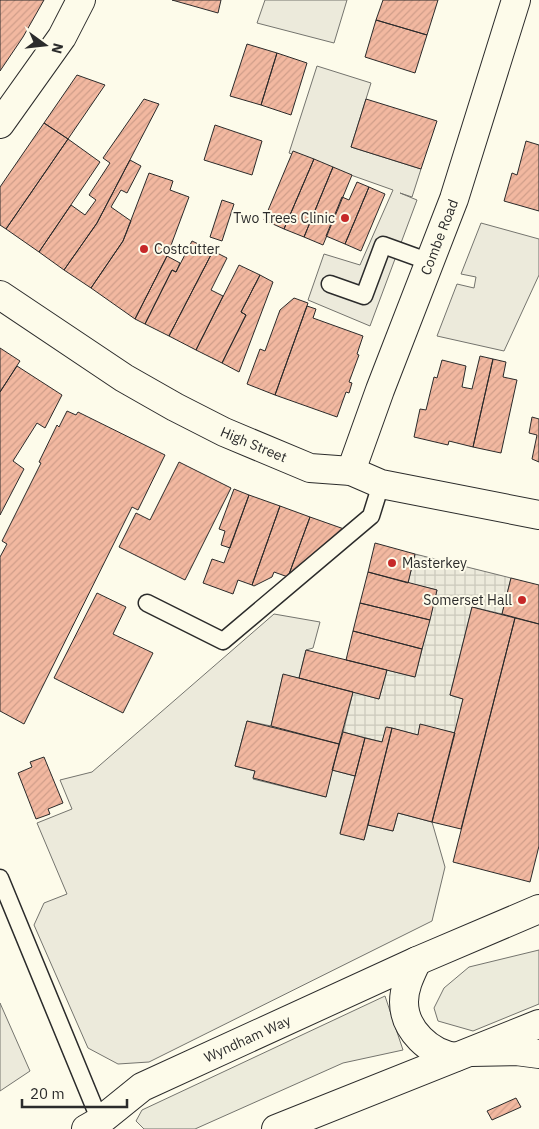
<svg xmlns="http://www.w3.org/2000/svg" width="539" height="1129" font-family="'IBM Plex Sans',sans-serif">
  <defs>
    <pattern id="plaza-grid" width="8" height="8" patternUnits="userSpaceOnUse" patternTransform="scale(1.25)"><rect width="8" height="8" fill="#eceadb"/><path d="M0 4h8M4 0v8" fill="none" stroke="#cbc9bc"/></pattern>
    <pattern id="building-hatch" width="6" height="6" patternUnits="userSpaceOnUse" patternTransform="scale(1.25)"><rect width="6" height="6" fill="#f2b8a0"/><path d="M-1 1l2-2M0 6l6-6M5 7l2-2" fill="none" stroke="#d09e8a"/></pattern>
  </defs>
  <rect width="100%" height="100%" fill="#fdfbea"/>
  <!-- grass -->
  <path fill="#ecebdb" stroke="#74746e" d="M539,950V1004L473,1031L438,1021L434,1008L444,988L469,967Z
    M385,996L403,1050L343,1063L195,1129H144L136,1121L142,1110Z"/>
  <!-- parking -->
  <path fill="#eceadb" stroke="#74746e" d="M265,0H347L334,43L257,23Z
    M317,66L371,83L351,147L421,169L412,197L400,193L417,200L370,326L308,300L324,254L360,265L393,190L289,153Z
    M481,223L539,239V275L504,351L437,336L457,284L474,288L476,277L461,274Z
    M274,614L320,622L313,648L306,650L299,678L283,675L271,726L247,721L235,766L255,771L253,779L326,797L332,770L355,776L340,833L364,840L368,825L393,831L398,813L432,822L445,867L432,921L149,1062L118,1064L88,1048L34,925L44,903L67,894L37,823L72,809L60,780L92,772Z
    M0,1003L30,1071L0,1091Z"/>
  <!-- plaza -->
  <path fill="url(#plaza-grid)" stroke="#74746e" d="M415,554L511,578L502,614L472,607L450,695L463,699L455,733L420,725L418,735L387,727L382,742L343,732L353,692L379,699L387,670L415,677L437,590L408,583Z"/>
  <!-- building -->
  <path fill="url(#building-hatch)" stroke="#2b2b2b" d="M0,0H44L23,37L0,71Z
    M172,0H221L218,13Z
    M383,0H438L427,35L376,20Z
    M376,20L427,35L415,73L365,57Z
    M247,44L277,53L261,105L230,96Z
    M277,53L307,63L291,115L261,105Z
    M77,75L105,85L68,139L44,123Z
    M144,99L159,104L97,223L64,270L39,252L71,205L85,215L96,200L89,195L110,163L103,158Z
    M366,99L437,121L421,169L351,147Z
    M44,123L68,139L6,229L0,225V187Z
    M215,125L262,141L252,175L204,160Z
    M68,139L100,162L39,252L6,229Z
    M526,141L539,145V211L504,201L512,173L517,175Z
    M293,151L314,159L284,229L264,220Z
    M314,159L333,167L304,237L284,229Z
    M130,160L141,166L127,193L121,190L111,207L131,221L123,241L91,288L64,270L97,223Z
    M333,167L352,175L323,245L304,237Z
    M149,173L173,181L170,190L189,197L167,256L135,319L91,288L123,241Z
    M357,182L369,187L345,244L326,236L342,197L349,200Z
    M369,187L385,194L361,251L345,244Z
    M222,200L234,204L222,241L210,237Z
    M192,241L213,251L169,336L145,324L172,270L176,272Z
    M213,251L227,258L211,290L223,296L196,350L169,336Z
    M167,256L180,263L176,272L172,270L145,324L135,319Z
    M239,265L260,275L241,312L246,315L222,363L196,350Z
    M260,275L273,282L239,372L222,363L246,315L241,312Z
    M294,298L308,303L275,395L247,384L260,349L265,351L280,310Z
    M307,306L316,309L313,318L363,336L357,354L359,355L349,382L352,383L349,393L346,392L337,417L275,395Z
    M0,348L20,361L0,392Z
    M480,356L493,359L473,447L449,441L448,445L414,437L420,409L426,410L434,377L437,378L442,360L466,366L462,387L472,389Z
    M493,359L506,362L503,377L517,380L501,453L473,447Z
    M17,366L62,395L45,428L37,423L13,461L24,469L0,515V392Z
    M67,411L76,415L78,412L165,455L138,510L132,507L24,724L0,711V557L7,544L2,541L41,463L39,462L57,425L59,427Z
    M532,417L539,419V462L532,459L537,435L529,433Z
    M179,462L231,488L185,580L119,547L136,513L150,520Z
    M234,489L249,495L230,548L221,545L225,531L219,529Z
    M249,495L280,506L252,585L238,580L233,594L203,583L212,559L224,563Z
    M280,506L310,517L288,577L274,572L272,577L254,586L252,585Z
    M310,517L344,529L288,577Z
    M375,543L415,554L408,583L368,572Z
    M368,572L437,590L430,620L360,603Z
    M511,578L539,585V624L502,614Z
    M97,593L126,607L113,634L153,653L123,713L54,678Z
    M360,603L430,620L422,649L353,631Z
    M472,607L515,618L461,829L432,822L463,699L450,695Z
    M515,618L539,624V846L530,882L453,862Z
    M353,631L422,649L415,677L346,660Z
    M306,650L387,670L379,699L299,678Z
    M283,674L353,692L339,744L271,726Z
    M247,721L339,744L326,797L253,778L255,771L235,766Z
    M420,724L455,733L432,822L398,813L393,831L368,825L392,728L418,735Z
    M386,727L392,728L364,840L340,834L365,738L382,742Z
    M343,732L365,738L355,776L332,770Z
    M44,757L63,803L48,809L50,814L36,819L18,773L32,767L30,762Z
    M516,1098L521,1107L492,1120L487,1111Z"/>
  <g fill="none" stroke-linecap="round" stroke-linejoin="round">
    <!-- lane casing -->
    <g stroke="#2b2b2b" stroke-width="19">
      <path id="lane" d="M330,284L364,296L383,245L430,262
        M147,603L223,641L371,516L381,484
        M0,878L100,1121"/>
    </g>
    <!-- street casing -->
    <g stroke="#2b2b2b" stroke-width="30">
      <path id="street" d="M0,124L62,37L81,0
        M471,1052L516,1051L539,1054"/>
    </g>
    <!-- secondary casing -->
    <g stroke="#2b2b2b" stroke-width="30">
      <g id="secondary">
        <path id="s1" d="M0,295L124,378L175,407L224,432L310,468L351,471L381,484L539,515"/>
        <path id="s2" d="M351,471L380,390L454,199L516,0"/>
      </g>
    </g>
    <!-- primary casing -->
    <g stroke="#2b2b2b" stroke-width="30">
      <g id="primary">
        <path d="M417,961C411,974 404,987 404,1002C404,1030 430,1054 456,1057"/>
        <path id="s3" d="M86,1129L100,1121L142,1087L417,961L539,909"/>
        <path d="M276,1129L539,1024"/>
      </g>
    </g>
    <!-- lane -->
    <use href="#lane" stroke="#fdfbea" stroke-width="16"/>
    <!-- street -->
    <use href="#street" stroke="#fdfbea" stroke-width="28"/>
    <!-- secondary -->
    <use href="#secondary" stroke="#fdfbea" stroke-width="28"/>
    <!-- primary -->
    <use href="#primary" stroke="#fdfbea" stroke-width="28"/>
  </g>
  <!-- markers -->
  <g fill="#c62828" stroke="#fdfbea" stroke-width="2">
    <circle cx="345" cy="218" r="5"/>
    <circle cx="144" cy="249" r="5"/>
    <circle cx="392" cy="563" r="5"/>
    <circle cx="522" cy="600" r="5"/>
  </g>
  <g text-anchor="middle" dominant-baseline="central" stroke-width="4" stroke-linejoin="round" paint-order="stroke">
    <!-- poi labels -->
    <g font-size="14" fill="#2b2b2b" stroke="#fdfbea" text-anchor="end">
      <text x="335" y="218">Two Trees Clinic</text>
      <text x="154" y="249" text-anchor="start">Costcutter</text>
      <text x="402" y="563" text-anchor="start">Masterkey</text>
      <text x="512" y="600">Somerset Hall</text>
    </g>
    <!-- street labels -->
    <g font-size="14" fill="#2b2b2b" stroke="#fdfbea">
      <text stroke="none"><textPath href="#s2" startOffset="250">Combe Road</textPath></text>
      <text stroke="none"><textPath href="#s1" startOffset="295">High Street</textPath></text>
      <text stroke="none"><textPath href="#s3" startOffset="186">Wyndham Way</textPath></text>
    </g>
  </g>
  <!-- north arrow -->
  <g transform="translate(45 45) rotate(105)" stroke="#fdfbea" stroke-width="4" paint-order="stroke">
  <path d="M0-4L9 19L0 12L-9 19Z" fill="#2b2b2b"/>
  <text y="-8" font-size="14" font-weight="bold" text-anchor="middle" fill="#2b2b2b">N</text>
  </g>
  <!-- scale -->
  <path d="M22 1099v8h105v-8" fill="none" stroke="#2b2b2b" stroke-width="2.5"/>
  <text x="30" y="1099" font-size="15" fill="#2b2b2b" stroke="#fdfbea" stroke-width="4" paint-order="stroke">20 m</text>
</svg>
